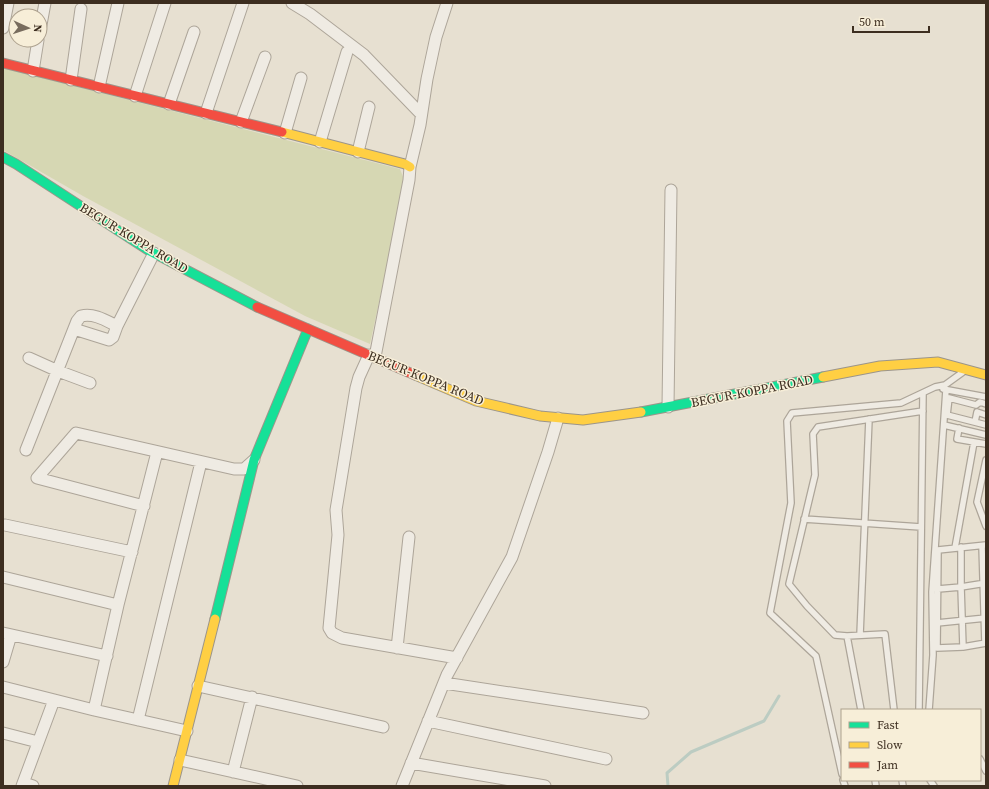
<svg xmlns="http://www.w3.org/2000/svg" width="989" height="789" font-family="'Source Serif 4',serif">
  <rect width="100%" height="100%" fill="#e7e0d1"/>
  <!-- green -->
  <path fill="#d6d7b3" d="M3,68L400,169L405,182L370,344L305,316L83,196L3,150Z"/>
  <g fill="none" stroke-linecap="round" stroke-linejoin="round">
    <!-- stream -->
    <path stroke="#bcccc2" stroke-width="3" d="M668,786L667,773L691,752L764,721L779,696"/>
    <!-- lane casing -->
    <g stroke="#ada599" stroke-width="8">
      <path id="lane" d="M943,389L986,397
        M986,404L980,402L976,405L949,398L947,415L986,425
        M975,422L977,412L986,415
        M944,425L986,435
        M959,428L957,439L986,444
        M986,460L977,502L986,526
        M804,519L921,527
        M986,545L938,550L937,648L963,647L986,643
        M982,546L985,643
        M961,547V587L963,647
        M955,548L974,442
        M938,589L961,587L986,583
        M937,623L986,618
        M860,635L869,419
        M847,636L861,710
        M894,710L885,634L847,636L835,635L807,606L789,584L815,475L813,434L818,427L923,411
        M919,710L923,393
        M929,710L933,655L932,592L946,390
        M980,759L986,771
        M842,774L816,656L770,613L791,503L787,421L792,413L901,403L935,387L945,385L963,372
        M843,780L845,786
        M875,780L876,786
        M902,780L903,786
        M930,780L934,786"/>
    </g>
    <!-- street casing -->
    <g stroke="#ada599" stroke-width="13">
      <path id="street" d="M292,3L310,14L364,55L421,114
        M3,28L8,3
        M40,30L45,3
        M33,71L38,40
        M71,80L81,9
        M99,87L118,3
        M135,96L165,3
        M169,104L194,32
        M206,113L243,3
        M241,122L265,57
        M285,133L301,78
        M320,142L347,52
        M358,152L369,107
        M74,329L109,340L113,337L117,326L154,253
        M369,355L359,377L356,388L336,510L338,535L329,628L332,633L342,638L457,658
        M375,357L409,180L410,167L420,125L427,79L436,37L447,3
        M29,358L58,371L90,383
        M668,407L671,190
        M26,450L77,321L81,316C94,313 105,320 117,326
        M144,506L37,478L76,433L234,469H244L254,460
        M5,525L132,552
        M3,577L118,605
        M3,633L107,656
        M397,648L409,537
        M3,662L11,635
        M444,683L643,713
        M198,686L383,727
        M3,687L94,710L187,731
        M94,710L118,605L157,452
        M138,720L201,462
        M428,721L606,759
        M3,733L38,742
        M180,760L297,786
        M411,763L545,786
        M233,772L252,697
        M24,783L33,786
        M22,786L54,700
        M402,786L447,675L512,557L548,452L558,418"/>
    </g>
    <!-- fast casing -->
    <g stroke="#9c958a" stroke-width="11">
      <path id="fast" d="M3,157L16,164L148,250L257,307
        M641,412L823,377
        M215,619L254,460L308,329"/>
    </g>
    <!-- slow casing -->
    <g stroke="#9c958a" stroke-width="11">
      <path id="slow" d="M282,132L405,164L410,167
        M415,375L476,401L540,416L583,420L641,412
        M823,377L880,366L938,362L986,375
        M173,786L215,619"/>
    </g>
    <!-- jam casing -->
    <g stroke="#9c958a" stroke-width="11">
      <path id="jam" d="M3,63L282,132
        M257,307L415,375"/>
    </g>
    <!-- lane -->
    <use href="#lane" stroke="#efebe3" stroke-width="5.5"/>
    <!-- street -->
    <use href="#street" stroke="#efebe3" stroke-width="11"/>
    <!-- fast -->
    <use href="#fast" stroke="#16e098" stroke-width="9"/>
    <!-- slow -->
    <use href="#slow" stroke="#ffcf43" stroke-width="9"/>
    <!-- jam -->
    <use href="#jam" stroke="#f24e42" stroke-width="9"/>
  </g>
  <g text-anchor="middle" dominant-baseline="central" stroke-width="3" stroke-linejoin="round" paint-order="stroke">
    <!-- street labels -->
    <g font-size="13" fill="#3d2e20" stroke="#f7eed8">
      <text transform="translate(134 238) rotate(31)">BEGUR-KOPPA ROAD</text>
      <text transform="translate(426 378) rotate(22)">BEGUR-KOPPA ROAD</text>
      <text transform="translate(752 391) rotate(-11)">BEGUR-KOPPA ROAD</text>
    </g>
  </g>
  <!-- border -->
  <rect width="989" height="789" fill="none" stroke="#3d2e20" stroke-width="8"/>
  <!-- legend -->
  <rect x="841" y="709" width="140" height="72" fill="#f7eed8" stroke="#ada18e"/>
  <rect x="849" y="722" width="20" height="6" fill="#16e098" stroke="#ada18e"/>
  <text x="877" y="729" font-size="12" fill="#3d2e20">Fast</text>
  <rect x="849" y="742" width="20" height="6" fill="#ffcf43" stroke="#ada18e"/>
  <text x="877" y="749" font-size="12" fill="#3d2e20">Slow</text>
  <rect x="849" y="762" width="20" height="6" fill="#f24e42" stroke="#ada18e"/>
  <text x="877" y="769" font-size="12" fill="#3d2e20">Jam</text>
  <!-- north arrow -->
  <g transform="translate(28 28) rotate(93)"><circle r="19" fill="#f7eed8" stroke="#ada18e"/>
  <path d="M0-3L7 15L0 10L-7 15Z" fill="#786c5e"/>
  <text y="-6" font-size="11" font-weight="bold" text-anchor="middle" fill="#3d2e20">N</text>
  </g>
  <!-- scale -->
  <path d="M853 26v6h76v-6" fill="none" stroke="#3d2e20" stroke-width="2"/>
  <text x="859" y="26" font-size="12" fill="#3d2e20" stroke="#f7eed8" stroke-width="3" paint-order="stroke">50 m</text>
</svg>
